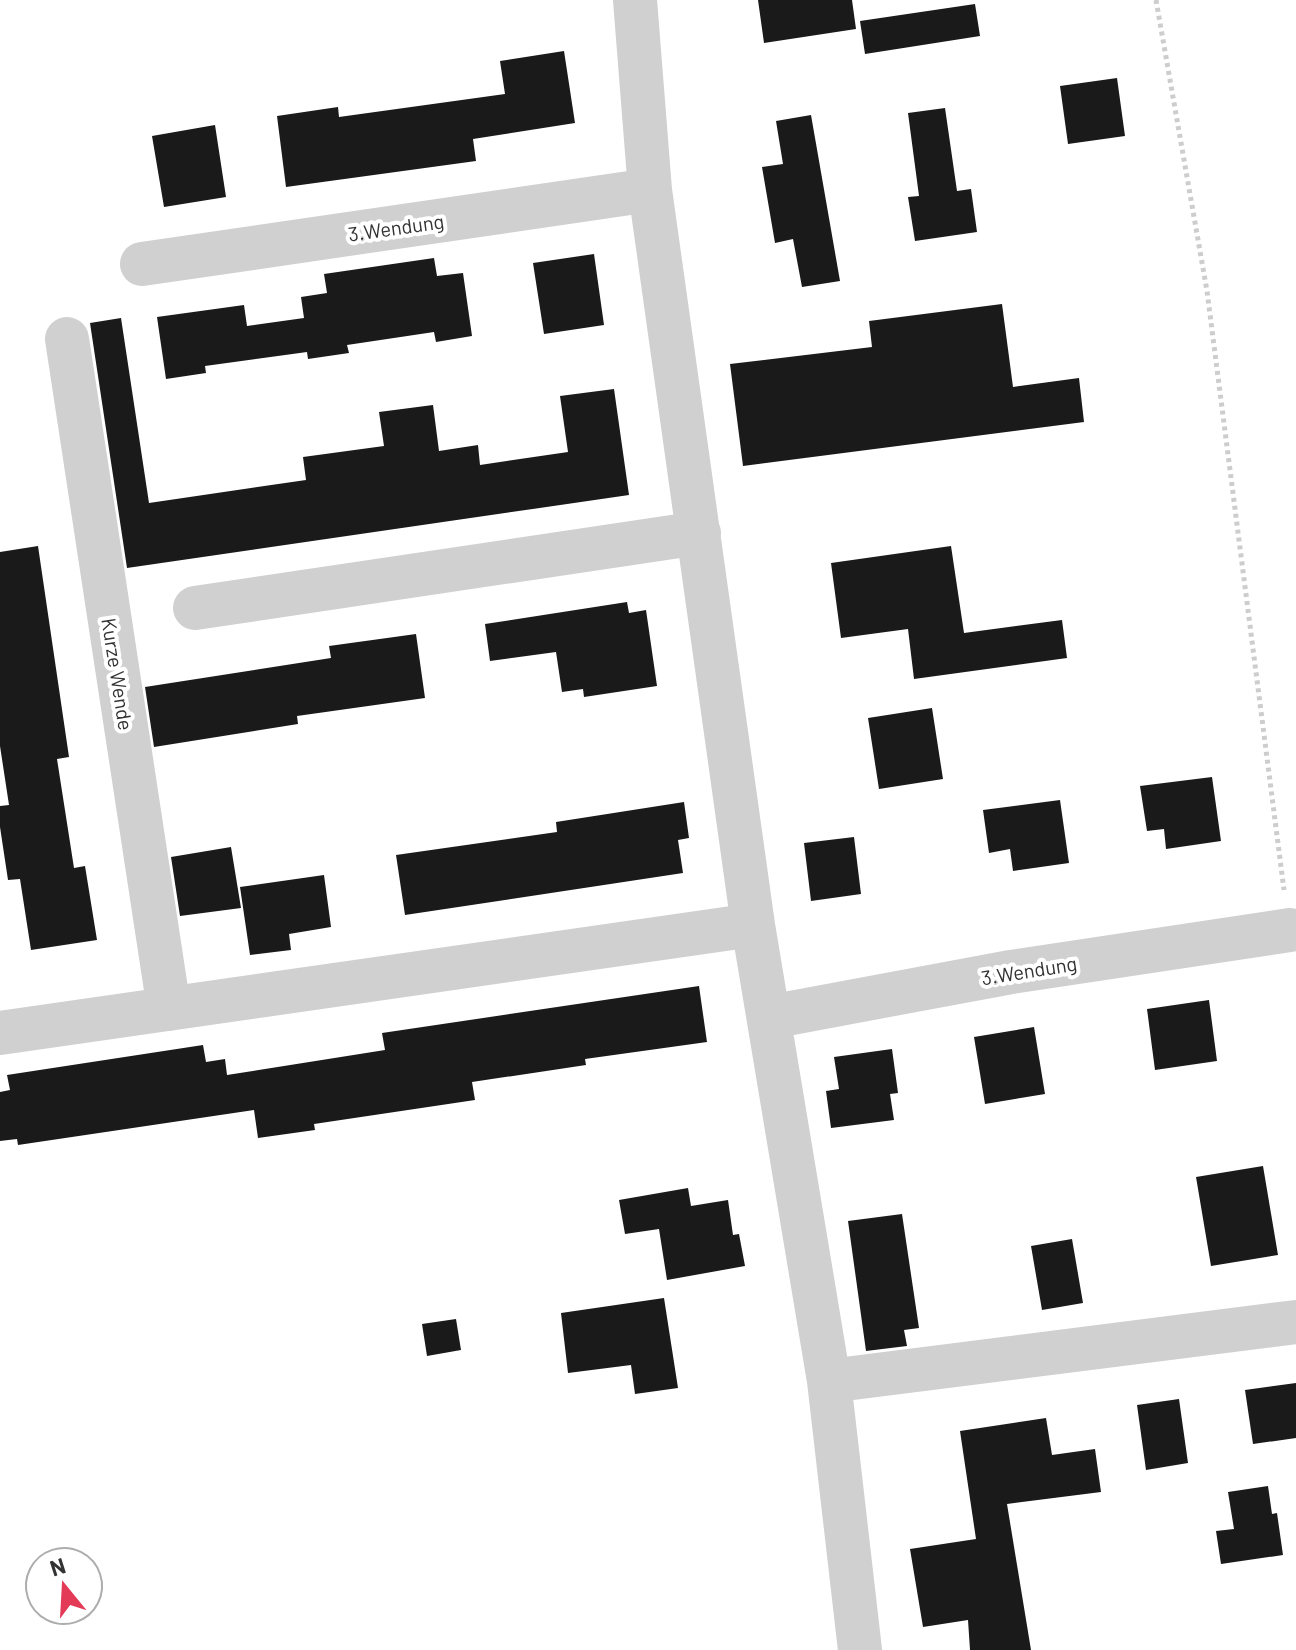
<svg xmlns="http://www.w3.org/2000/svg" width="1296" height="1650" font-family="Barlow,sans-serif">
  <rect width="100%" height="100%" fill="#fff"/>
  <!-- building -->
  <path fill="#1a1a1a" d="M758,0H852L856,29L764,43Z
    M975,4L980,36L865,54L860,21Z
    M564,51L575,123L473,139L476,161L286,187L277,116L338,107L339,117L505,94L500,61Z
    M1117,78L1125,136L1068,144L1060,86Z
    M945,108L957,191L971,189L977,232L915,241L908,197L919,196L908,113Z
    M811,115L840,281L802,287L793,239L775,243L762,167L783,164L776,121Z
    M215,125L226,197L164,207L152,136Z
    M594,254L604,325L544,334L533,263Z
    M434,258L437,276L463,273L472,336L436,342L434,332L347,345L349,353L308,359L307,352L205,366L206,373L166,379L157,317L244,305L247,326L304,318L301,297L327,293L324,274Z
    M1002,304L1013,387L1079,378L1084,422L743,466L730,364L872,347L869,321Z
    M121,318L149,503L306,480L303,457L384,446L379,412L433,405L439,451L478,445L480,465L568,452L560,396L614,389L629,495L127,568L90,323Z
    M38,546L69,757L57,759L74,868L85,866L97,940L31,950L20,879L8,880L0,827V806L9,805L0,746V552Z
    M951,546L964,633L1062,620L1067,658L914,679L908,629L841,638L831,563Z
    M627,602L629,613L646,610L657,686L584,697L583,689L562,692L556,652L490,661L485,624Z
    M416,634L425,698L297,716L298,724L154,747L145,687L331,658L329,646Z
    M932,708L943,779L879,789L868,718Z
    M1212,777L1221,841L1166,849L1164,829L1147,831L1140,786Z
    M1060,800L1069,863L1013,871L1010,849L989,853L983,810Z
    M684,802L689,838L678,840L683,873L405,915L396,855L557,832L556,822Z
    M854,837L861,894L811,901L804,843Z
    M231,847L241,908L180,916L171,857Z
    M324,875L331,927L289,934L291,950L250,955L240,887Z
    M699,986L707,1042L585,1059L586,1065L472,1082L475,1100L314,1124L315,1130L258,1138L254,1110L18,1145L17,1139L0,1141V1092L10,1090L7,1075L203,1045L206,1062L225,1059L227,1075L385,1050L382,1033Z
    M1209,1000L1217,1061L1155,1070L1147,1009Z
    M1034,1027L1045,1094L985,1104L974,1037Z
    M892,1049L898,1093L890,1094L894,1120L831,1128L826,1091L839,1089L834,1057Z
    M1263,1166L1278,1255L1211,1266L1196,1177Z
    M688,1188L691,1206L728,1200L733,1235L739,1234L745,1266L667,1280L659,1229L625,1234L619,1200Z
    M902,1214L919,1328L904,1330L907,1346L866,1351L848,1221Z
    M1072,1239L1083,1303L1042,1310L1031,1246Z
    M664,1298L678,1388L635,1394L631,1365L568,1373L561,1313Z
    M456,1319L461,1350L427,1356L422,1324Z
    M1296,1383V1438L1253,1444L1245,1390Z
    M1179,1399L1188,1463L1146,1470L1137,1405Z
    M1046,1418L1052,1455L1095,1449L1101,1492L1007,1504L1031,1650H970L968,1620L923,1627L910,1549L976,1539L960,1431Z
    M1268,1486L1272,1514L1277,1513L1283,1555L1221,1564L1216,1531L1234,1529L1228,1492Z"/>
  <g fill="none" stroke-linecap="round" stroke-linejoin="round">
    <!-- path -->
    <path stroke="#cdcdcd" stroke-width="5" stroke-dasharray="4 4" stroke-linecap="butt" d="M1156,0L1207,291L1284,890"/>
    <!-- street -->
    <path stroke="#d0d0d0" stroke-width="44" d="M635,0L650,190L753,925L829,1381L860,1650
      M142,264L650,190
      M67,339L169,1009
      M195,608L699,533
      M770,1017L1011,972L1290,930
      M0,1033L753,925
      M829,1381L1296,1322"/>
  </g>
  <g text-anchor="middle" dominant-baseline="central" stroke-width="8" stroke-linejoin="round" paint-order="stroke">
    <!-- street labels -->
    <g font-size="20" fill="#333" stroke="#fff">
      <text transform="translate(396 227) rotate(-8)">3.Wendung</text>
      <text transform="translate(118 674) rotate(81)">Kurze Wende</text>
      <text transform="translate(1029 970) rotate(-9)">3.Wendung</text>
    </g>
  </g>
  <!-- north arrow -->
  <g transform="translate(64 1586) rotate(342)"><circle r="38" fill="#ffffff" stroke="#adadad" stroke-width="2"/>
  <path d="M0-6L14 30L0 20L-14 30Z" fill="#e33b57"/>
  <text y="-12" font-size="22" font-weight="bold" text-anchor="middle" fill="#333333">N</text>
  </g>
</svg>
